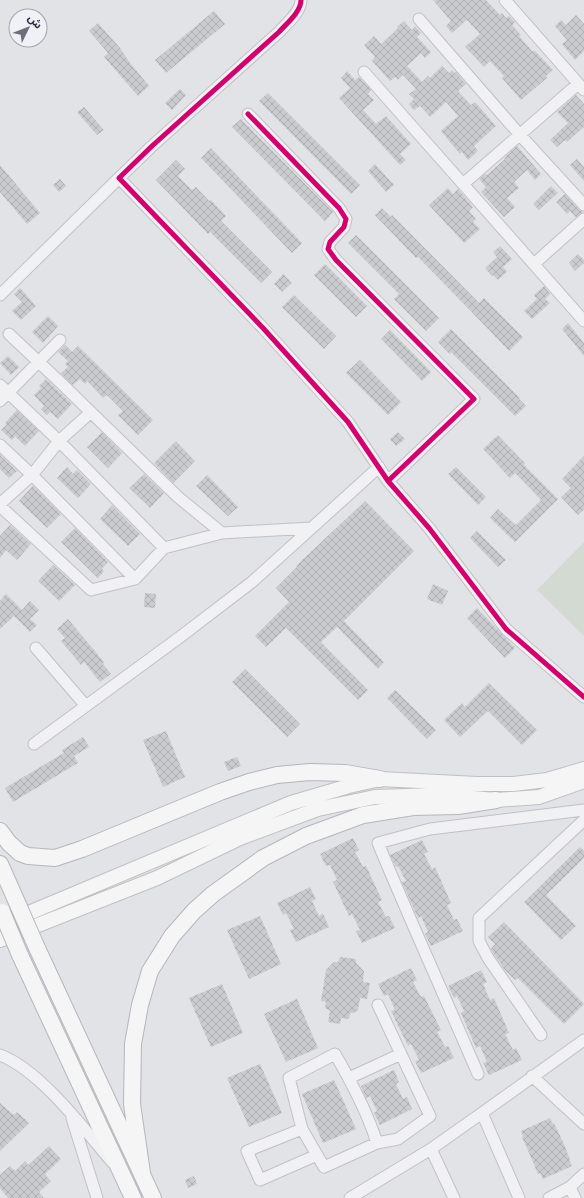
<svg xmlns="http://www.w3.org/2000/svg" width="584" height="1198" font-family="Jost,'Noto Sans Arabic',sans-serif">
  <defs>
    <pattern id="building-cross-hatch" width="8" height="8" patternUnits="userSpaceOnUse"><rect width="8" height="8" fill="#cacbce"/><path d="M0 0l8 8M0 8l8-8" fill="none" stroke="#aeafb2"/></pattern>
  </defs>
  <rect width="100%" height="100%" fill="#e2e3e6"/>
  <!-- garden -->
  <path fill="#d2dad2" d="M584,542V636L537,590Z"/>
  <!-- building -->
  <path fill="url(#building-cross-hatch)" d="M433,0H486L500,15L502,13L506,18L509,16L515,22L512,25L521,35L519,36L533,52L534,50L553,70L546,76L547,78L521,100L502,78L504,76L490,61L484,67L465,47L480,34L467,20L452,33L446,26L451,21Z
    M214,11L225,24L166,73L155,60Z
    M576,15L584,24V51L575,60L562,44L567,40L555,26L561,20L566,25Z
    M404,21L412,30L415,26L421,33L417,37L431,52L425,58L421,53L407,66L422,82L428,76L430,78L442,66L449,73L452,70L455,73L456,72L466,84L458,91L471,105L475,102L496,126L474,146L478,151L468,160L462,152L460,154L441,131L458,116L446,102L430,117L420,106L414,110L409,104L414,99L409,94L416,89L403,75L398,80L395,77L390,81L372,61L375,57L364,45L374,36L381,44L398,28L397,27Z
    M98,23L120,48L130,63L149,86L138,96L104,57L108,53L89,31Z
    M347,71L355,80L359,77L371,90L368,94L374,100L363,110L376,124L386,116L411,144L400,154L406,160L400,165L339,98L350,88L341,78Z
    M180,89L186,95L172,110L165,103Z
    M268,93L360,185L351,194L259,101Z
    M576,95L584,104V127L567,142L565,140L557,147L550,140L568,123L557,112Z
    M84,107L104,130L97,135L77,112Z
    M241,119L333,212L325,221L232,127Z
    M517,146L541,174L535,180L527,170L514,182L519,188L507,198L515,207L504,217L481,192L486,187L479,179L485,174L487,175L505,159L504,158Z
    M211,148L302,243L292,253L201,158Z
    M577,159L584,167V181L570,165Z
    M176,160L185,169L178,176L192,190L196,187L209,201L211,200L226,216L221,221L272,272L261,283L210,232L208,234L156,180Z
    M375,164L394,185L386,192L368,171Z
    M0,165L40,213L27,224L0,192Z
    M60,179L66,186L59,192L53,185Z
    M551,186L558,193L539,210L533,204Z
    M448,188L453,194L458,189L473,207L469,211L476,219L473,222L480,229L464,243L429,205Z
    M565,194L579,210L583,212L576,217L570,211L567,214L556,202Z
    M382,208L391,217L392,215L479,303L484,298L523,337L509,351L471,311L418,257L416,258L375,215Z
    M356,235L439,318L426,331L394,299L399,294L348,243Z
    M500,246L512,259L503,267L507,272L498,280L493,275L492,276L485,268L497,257L493,252Z
    M578,254L584,260V263L575,271L569,263Z
    M325,264L367,306L356,317L314,275Z
    M283,274L292,283L282,292L274,284Z
    M544,286L550,294L545,299L550,303L532,319L524,311L537,299L534,295Z
    M20,288L36,306L21,320L12,311L22,302L14,294Z
    M294,295L336,336L324,349L282,307Z
    M48,316L58,326L43,343L32,332Z
    M568,323L584,343V356L562,329Z
    M451,329L520,398L519,399L526,406L515,416L451,352L450,354L438,342Z
    M390,330L431,372L422,381L381,339Z
    M65,345L72,352L78,346L153,420L138,435L118,415L123,411L107,395L103,398L87,381L85,384L80,379L73,385L61,373L68,367L65,364L68,361L58,352Z
    M8,356L19,367L11,375L0,363Z
    M360,360L401,402L388,415L346,373Z
    M46,379L72,404L58,419L50,412L47,415L41,409L44,406L34,395L41,388L39,386Z
    M17,410L39,431L25,446L15,436L12,440L1,430L7,424L5,423Z
    M102,432L122,453L108,468L87,447Z
    M398,432L405,439L396,446L390,439Z
    M498,435L525,463L524,465L558,499L515,542L490,518L498,509L516,525L541,500L515,473L510,478L483,449Z
    M176,441L195,461L173,483L154,463Z
    M0,455L17,471L9,478L0,469Z
    M584,456V510L578,515L561,497L571,488L562,479Z
    M67,467L73,474L77,470L91,484L78,498L57,478Z
    M456,467L486,497L478,505L448,474Z
    M144,474L164,493L150,508L129,488Z
    M207,475L238,507L228,516L196,486Z
    M33,486L61,514L47,528L19,501Z
    M365,501L414,551L344,621L384,662L378,669L337,627L321,642L368,690L358,700L286,628L266,647L255,636L289,602L276,588L297,567L296,566Z
    M112,505L140,534L128,546L100,519Z
    M10,525L31,544L17,560L6,550L0,558V536Z
    M75,528L108,562L102,569L104,571L98,578L61,542Z
    M477,531L506,560L498,567L470,538Z
    M53,565L75,585L59,601L38,581Z
    M433,584L448,591L442,605L427,599Z
    M145,593L156,594L155,608L144,607Z
    M6,594L22,610L30,601L39,610L30,619L37,625L30,632L14,616L0,629V601Z
    M477,608L515,648L505,658L467,618Z
    M68,619L104,662L103,664L111,674L100,682L84,662L81,665L61,641L65,638L57,629Z
    M245,669L300,724L287,737L232,682Z
    M489,683L537,730L522,745L488,711L460,737L444,720L462,703L465,707Z
    M395,690L436,730L427,739L387,698Z
    M166,731L185,777L163,787L143,740Z
    M83,737L89,747L74,756L78,763L13,802L5,788L64,753L62,750Z
    M237,757L241,766L228,771L224,762Z
    M353,838L359,850L355,852L363,867L366,866L382,900L378,902L386,917L389,916L395,928L362,943L356,931L360,930L352,914L349,916L333,882L337,880L330,865L326,866L320,854Z
    M422,840L428,852L424,854L432,869L435,867L451,903L447,905L454,920L457,919L463,931L431,946L425,934L428,932L421,916L418,918L402,882L406,881L398,866L396,867L390,855Z
    M580,847L584,851V858L546,895L576,926L561,940L524,902Z
    M310,887L316,899L312,901L319,916L323,914L329,927L296,942L290,930L294,929L286,913L283,915L277,903Z
    M260,916L281,964L249,979L227,930Z
    M504,922L584,1004L564,1024L518,978L515,980L505,970L494,954L491,949L495,944L488,937Z
    M340,957L356,959V963L364,971L363,982L370,983L367,999L360,998L358,1010L354,1013H350L349,1019L341,1018L340,1024L328,1022L330,1011L325,1008L326,1002L321,1001L326,970L334,962H338Z
    M411,968L417,980L413,982L421,997L424,996L441,1030L437,1032L445,1047L448,1046L454,1058L421,1073L415,1061L419,1060L411,1044L408,1046L391,1011L395,1010L388,994L384,996L378,984Z
    M481,970L487,982L483,984L490,1000L494,998L509,1033L505,1034L513,1050L516,1048L522,1060L489,1075L483,1063L487,1062L480,1046L476,1048L461,1013L464,1011L457,996L454,998L448,986Z
    M222,984L243,1033L211,1047L189,998Z
    M297,999L318,1048L286,1062L264,1014Z
    M260,1064L282,1113L249,1127L227,1078Z
    M394,1070L399,1082L396,1084L403,1099L407,1097L412,1109L380,1125L374,1113L377,1111L370,1096L366,1098L361,1086Z
    M334,1080L356,1129L323,1143L302,1094Z
    M0,1103L14,1115L17,1112L29,1123L0,1151Z
    M550,1118L553,1124L554,1123L563,1142L570,1159L569,1160L572,1166L543,1179L540,1173L538,1174L533,1162L522,1137L523,1136L521,1131Z
    M49,1146L61,1159L45,1174L51,1181L39,1192L44,1198H8L0,1188V1175L10,1166L15,1171L25,1161L28,1165Z
    M194,1176L197,1184L188,1188L185,1180Z"/>
  <g fill="none" stroke-linecap="round" stroke-linejoin="round">
    <!-- minor casing -->
    <g stroke="#c0c1c4" stroke-width="13">
      <path id="minor" d="M301,0C301,12 286,24 279,32L152,146L119,178L263,328L348,422L388,481L429,528L506,629L584,697
        M505,0L584,90
        M419,19L520,135L584,205
        M364,72L584,321
        M248,114L339,208L346,219L344,227L330,242L328,249L336,260L474,399L388,481
        M463,184L578,84
        M534,264L584,219
        M0,295L119,178
        M9,334L62,384L178,497L222,533L311,528
        M0,385L59,441L164,548L222,533
        M0,401L60,340
        M0,445L32,475L135,579L164,548
        M0,504L32,475L59,441L91,412
        M0,506L91,590L135,579
        M36,648L86,706
        M34,744L180,637L252,582L379,467
        M541,1035L488,958L479,941V918L584,820
        M0,1055C40,1070 84,1129 112,1162
        M478,1074C445,997 410,920 378,843L430,829L584,810
        M532,1076L584,1124
        M349,1078L401,1054
        M482,1113L519,1198
        M72,1118L97,1198
        M302,1129L247,1151L260,1180L317,1155
        M377,1143C367,1111 352,1083 335,1054L289,1078L302,1129L324,1167L377,1143L398,1139L430,1116L378,1005
        M431,1149L454,1198
        M570,1187L575,1198
        M350,1198L431,1149L482,1113L584,1040
        M549,1198L570,1187L584,1174"/>
    </g>
    <!-- major casing -->
    <g stroke="#bec0c3" stroke-width="16">
      <path id="major" d="M0,925L291,803L349,786L380,779L477,784H513L547,780L584,769
        M0,940L157,878L240,838L318,809L375,797L438,795L496,800L539,797L584,781"/>
    </g>
    <!-- highway casing -->
    <g stroke="#b4b6bb" stroke-width="18">
      <path id="highway" d="M0,831L9,843L20,853L28,856L55,858L82,849L220,792L249,782L277,775L310,772L345,773L380,779
        M0,864L19,907
        M37,948L153,1198
        M20,955L133,1198
        M142,1173L132,1104L133,1044L140,1005L150,971L172,936L194,911L213,894L263,858L306,836L363,815L413,807L458,806L496,800"/>
    </g>
    <!-- minor -->
    <use href="#minor" stroke="#f1f1f3" stroke-width="11"/>
    <!-- major -->
    <use href="#major" stroke="#f5f5f6" stroke-width="14"/>
    <!-- highway -->
    <use href="#highway" stroke="#f5f5f6" stroke-width="16"/>
    <!-- highway-bridge casing -->
    <g stroke="#b4b6bb" stroke-width="18" stroke-linecap="butt">
      <path id="highway-bridge" d="M19,907L37,948
        M2,912L20,955"/>
    </g>
    <!-- highway-bridge -->
    <use href="#highway-bridge" stroke="#f5f5f6" stroke-width="16"/>
    <!-- cycleway casing -->
    <g stroke="#eff1f6" stroke-width="8">
      <path id="cycleway" d="M301,0C301,12 286,24 279,32L152,146L119,178L263,328L348,422L388,481L429,528L506,629L584,697
        M248,114L339,208L346,219L344,227L330,242L328,249L336,260L474,399L388,481"/>
    </g>
    <!-- cycleway -->
    <use href="#cycleway" stroke="#d6006c" stroke-width="5"/>
  </g>
  <!-- north arrow -->
  <g transform="translate(28 28) rotate(47)"><circle r="19" fill="#eff1f6" stroke="#a0a4ad"/>
  <path d="M0-3L7 15L0 10L-7 15Z" fill="#6a6f79"/>
  <text y="-6" font-size="11" font-weight="bold" text-anchor="middle" fill="#29303f">ش</text>
  </g>
</svg>
